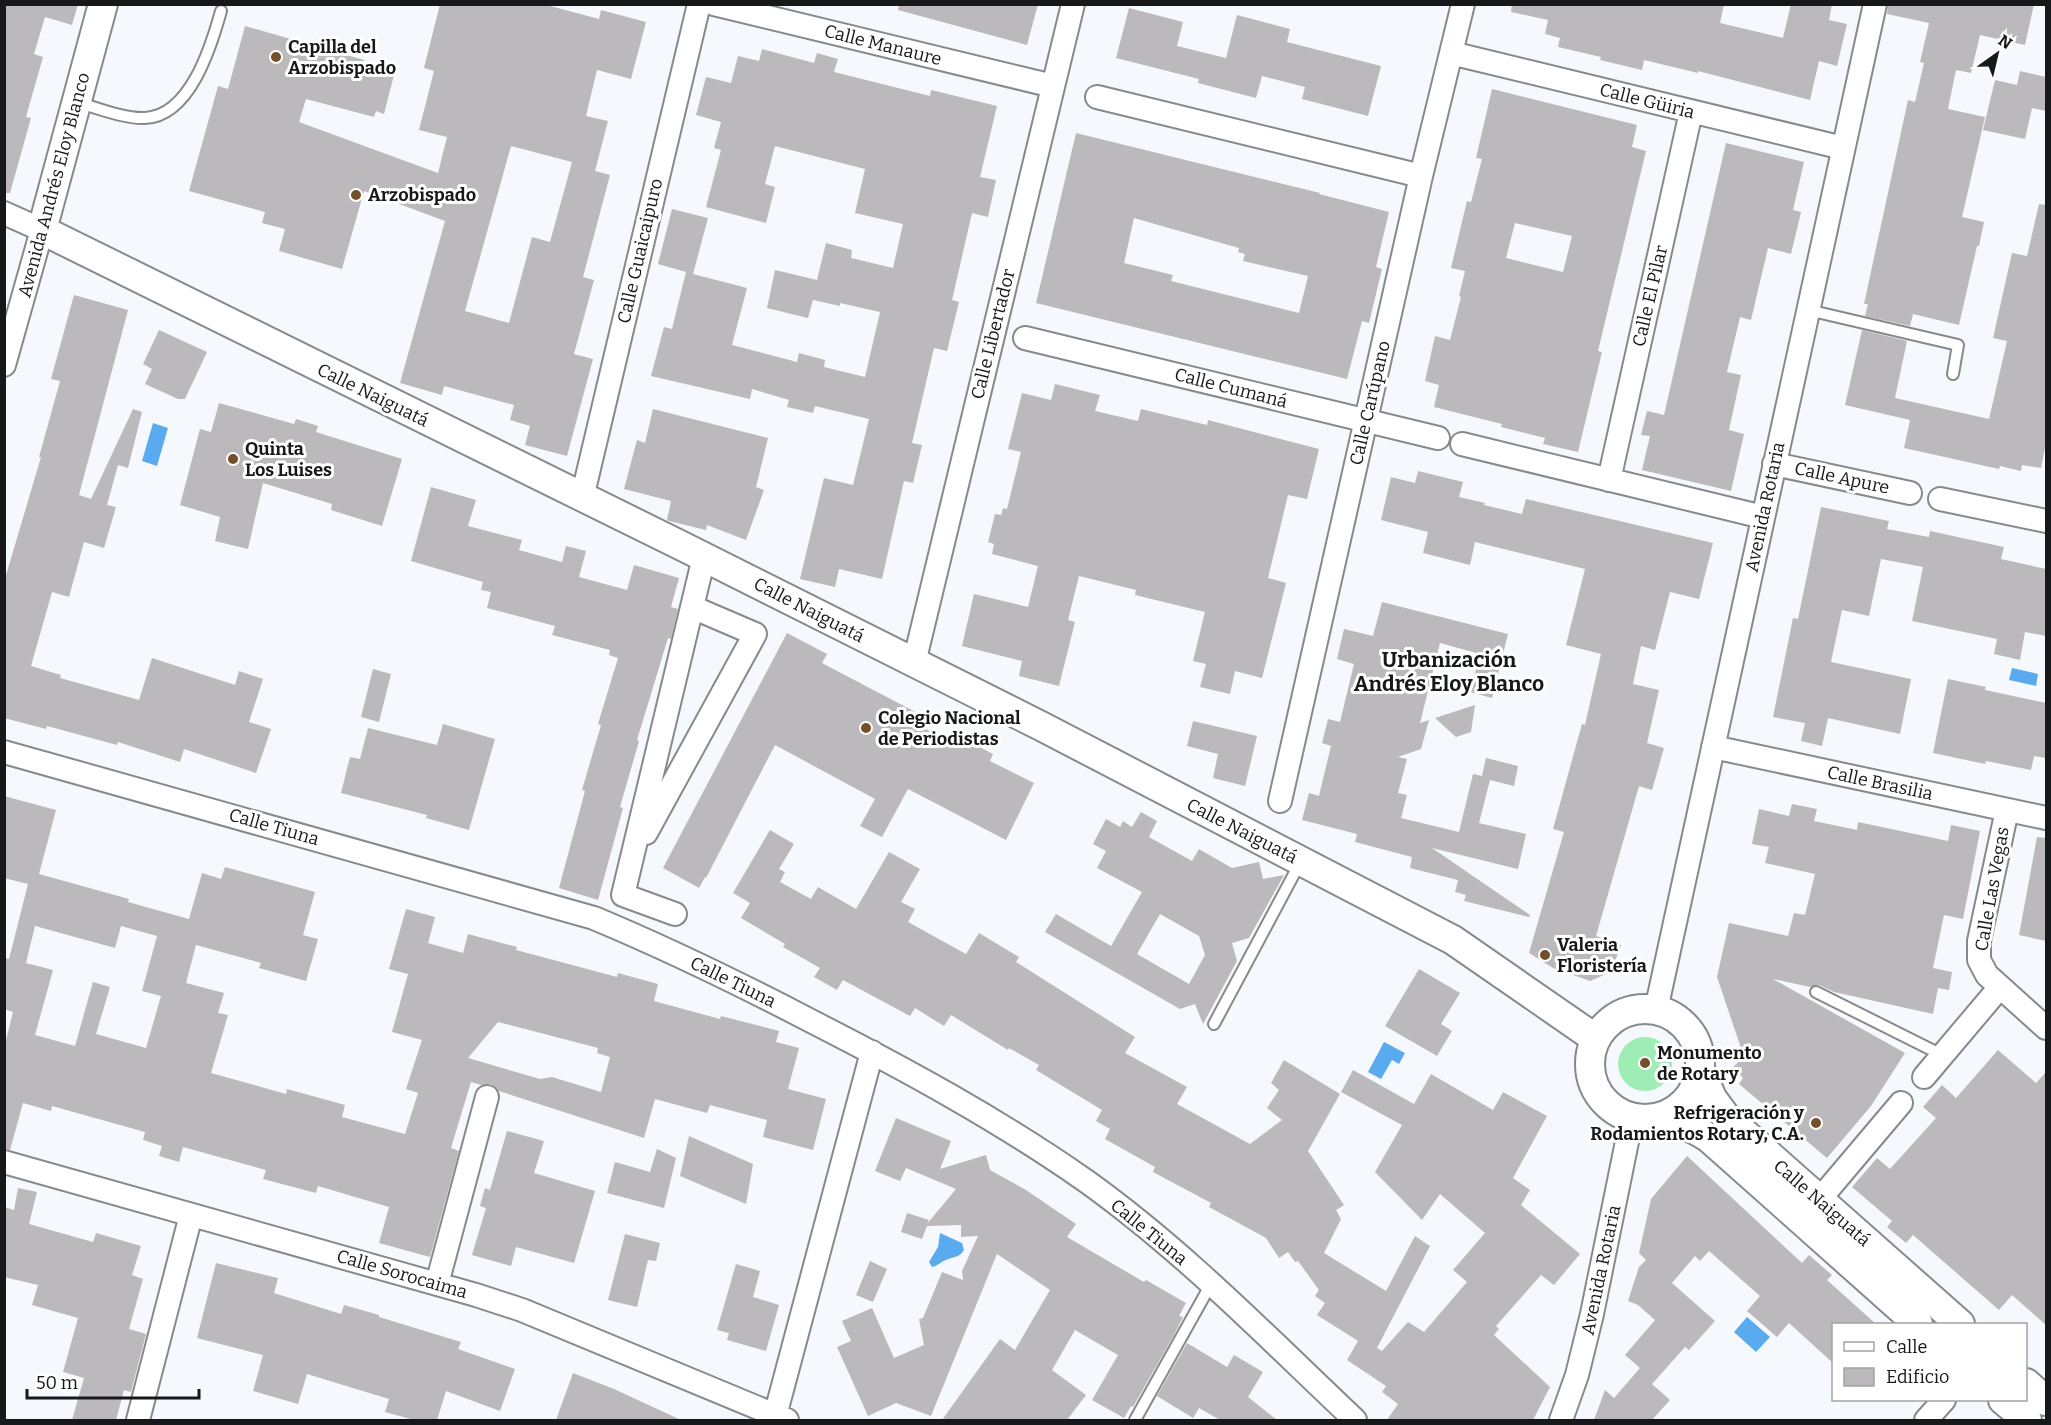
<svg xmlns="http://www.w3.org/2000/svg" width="2051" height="1425" font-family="Bitter,serif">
  <rect width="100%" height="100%" fill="#f5f8fc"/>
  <!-- green -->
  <path fill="#9dedb4" d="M1618 1064a27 27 0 1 1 54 0a27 27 0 1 1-54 0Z"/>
  <!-- water -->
  <path fill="#5aaaef" d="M153,423L168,428L157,466L142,461Z
    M2012,668L2038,674L2036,686L2009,680Z
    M1384,1042L1405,1053L1399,1064L1392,1060L1381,1079L1368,1072Z
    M940,1233L962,1243L964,1250C959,1258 954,1256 946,1260C940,1262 938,1266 932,1267L929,1262L938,1247Z
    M1747,1317L1770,1337L1756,1352L1734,1332Z"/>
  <!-- building -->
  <path fill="#bcb9bc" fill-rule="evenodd" d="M4,4H78L72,25L45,17L34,54L43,57L26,117L31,118L10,193H4Z
    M440,4H543L599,19L601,10L646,22L631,79L597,70L586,116L608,121L595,171L610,175L583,277L594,280L574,354L593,359L567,456L525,445L530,426L510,420L514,405L444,386L442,395L400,383L445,221L364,191L342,269L279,251L285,229L262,223L265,212L189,191L218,86L228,89L245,26L364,60L362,67L394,75L384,114L376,111L374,117L306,99L299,122L438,173L447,137L419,130L434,71L424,68ZM511,146L572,162L550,242L532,237L509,323L465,311Z
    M899,4H1038L1027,45L898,10Z
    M1512,4H1724L1720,23L1783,38L1791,4H1832L1829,20L1847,24L1837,66L1819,61L1810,100L1698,71V73L1644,60L1642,70L1600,60L1601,57L1558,47L1560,38L1545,34L1548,20L1511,12Z
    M1888,4H2034L2025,45L1980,35L1971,73L1956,70L1948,109L1985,117L1962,217L1984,222L1979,246H1977L1959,325L1913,314L1910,326L1865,316L1868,304H1864L1908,100L1915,102L1924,63L1920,62L1929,23L1887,14Z
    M1129,8L1183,22L1177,46L1226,58L1237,15L1290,29L1287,42L1381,66L1368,116L1302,99L1305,87L1262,76L1256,98L1198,83L1199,79L1116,58Z
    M762,49L814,63L817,53L838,59L834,72L930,96L931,90L997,106L980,177L996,180L988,217L972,213L952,300L959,302L947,351L934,348L912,443L922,445L913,483L904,481L882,579L839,569L835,587L800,579L824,478L853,485L869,419L815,406L813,413L787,407L789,400L752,389L750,399L651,376L664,327L672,329L686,272L658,264L672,209L708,218L693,274L747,288L732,345L797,362L799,353L825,360L824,367L865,377L880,312L840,303V306L813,300L808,318L767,308L775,270L817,280L826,243L852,250L851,258L893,268L903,224L855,213L865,169L775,146L765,184L775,187L766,223L706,207L721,150L714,148L721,122L696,115L706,77L731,83L738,56L759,61Z
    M2020,71L2046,77V111L2032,108L2025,139L1983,130L1995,80L2017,85Z
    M1492,89L1637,125L1632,147L1646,151L1598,351L1602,352L1578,452L1543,444L1545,438L1501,427L1502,424L1434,407L1439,385L1425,381L1435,336L1450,340L1461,297L1459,296L1465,271L1451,268L1467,201L1471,202L1482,159L1476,158ZM1515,223L1572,236L1563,272L1506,258Z
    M1076,133L1320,193L1319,194L1389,212L1376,267L1382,269L1369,323L1362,321L1347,379L1036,303ZM1134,218L1239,248L1238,252L1245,254L1243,261L1308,276L1299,313L1171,281L1173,275L1124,263Z
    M1726,143L1804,162L1793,210L1801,212L1791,254L1768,248L1751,320L1740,317L1727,372L1741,375L1729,430L1744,434L1731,491L1642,470L1650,436L1641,435L1647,411L1664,415Z
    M2039,204L2046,205V443L2041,468L2022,465L2021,471L2000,466L1999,469L1904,448L1910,420L1845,405L1862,330L1907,341L1895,398L1989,419L2007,341L1993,338L2012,253L2027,256Z
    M74,295L128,310L79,495L91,499L133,409L142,412L128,468L118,465L107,505L116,507L104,548L84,542L69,597L52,592L31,666L61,675L60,678L139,700L152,658L235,685L239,671L263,679L249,722L271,729L256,773L184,749L180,762L118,742L117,745L47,726L46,729L4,718V582L41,457H39L60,381L51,379Z
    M159,330L207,352L185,399H178L145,384L152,369L143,364Z
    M1055,384L1100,395L1095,411L1138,421L1141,409L1207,425L1208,420L1319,449L1307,499L1288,495L1268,578L1286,583L1262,678L1235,671L1230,694L1200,687L1206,664L1193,661L1205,612L1135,595L1136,590L1079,576L1068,620L1075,622L1059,686L1019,676L1022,661L962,646L974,594L1028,607L1038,566L992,554L994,544L988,542L995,514L1001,515L1003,508L1007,509L1021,452L1008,449L1022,393L1051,400Z
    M219,403L294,424L296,419L318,426L316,432L402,459L382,526L331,510L332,504L263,483L248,549L215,541L220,517L180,505L200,429L211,432Z
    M653,409L768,438L756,487L764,490L746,540L707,525L706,530L669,521L667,520L671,501L624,489L637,440L645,443Z
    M1418,471L1463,482L1459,497L1485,503L1484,505L1522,514L1526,499L1713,543L1699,599L1670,592L1655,650L1641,646L1633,684L1659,690L1647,743L1664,748L1652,790L1639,786L1596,936L1621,945L1611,972L1590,981L1553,968L1529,953L1564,832L1553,829L1582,724L1585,725L1601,654L1566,645L1585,569L1475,542L1470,565L1423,553L1428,532L1381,520L1391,477L1415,483Z
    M431,487L476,500L468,526L522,540L519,550L562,562L566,546L586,551L579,577L627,590L634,565L679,578L671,607L678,609L671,639L668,638L637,740L639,741L620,807L623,808L598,900L559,888L585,791L582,790L601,725L598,724L618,658L609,655L610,650L552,635L555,626L487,608L491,592L481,590L483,582L411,561Z
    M1821,507L1889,521L1887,529L1929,537L1930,531L2004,547L2001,559L2046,569V636L2025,632L2020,660L1994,654L1997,639L1912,621L1923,567L1881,559L1869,616L1842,610L1831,662L1911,679L1900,734L1828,718L1822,746L1801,741L1805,723L1773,717L1793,618L1798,619Z
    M1382,602L1508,634L1492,698L1470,692L1480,654L1440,643L1420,723L1429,720L1421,749L1398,757L1407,759L1398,793L1407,795L1401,818L1459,832L1473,774L1482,776L1486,758L1518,766L1514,786L1490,780L1479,823L1526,834L1518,869L1432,848L1530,915L1529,917L1464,901L1466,895L1455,892L1458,880L1410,868L1412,857L1355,842L1357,834L1302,820L1309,793L1319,796L1331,746L1322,743L1328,719L1340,722L1354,664L1337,659L1344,629L1373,636Z
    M787,633L827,654L822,663L923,716L919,725L950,743L955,734L993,754L990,761L1034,783L1006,840L908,789L882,837L860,826L875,799L775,745L706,878L705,877L699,888L663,868Z
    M373,669L391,674L379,722L361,717Z
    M1948,679L1986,687L1985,690L2046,703V758L2034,756L2031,770L1986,761L1985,764L1933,753Z
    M1475,705L1471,732L1456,737L1435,718Z
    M1193,721L1257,736L1245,786L1213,778L1218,754L1187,746Z
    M443,724L495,739L469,830L426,818L427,815L341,793L350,757L360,759L368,728L437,745Z
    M4,796L56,810L39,874L129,899L128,902L189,919L202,873L221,879L225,867L315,892L303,935L318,939L306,981L259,968L261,963L196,945L186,983L224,993L218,1013L228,1015L211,1073L286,1094L287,1089L345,1105L342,1117L405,1134L418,1093L406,1089L422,1040L392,1032L408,974L389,969L406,909L435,917L428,943L463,953L468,934L517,947L516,950L617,977L618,973L658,984L654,1001L720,1019L721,1016L779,1031L776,1042L799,1048L788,1089L826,1099L813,1150L763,1137L767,1120L710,1105L707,1113L655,1099L644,1138L499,1091L491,1084L481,1085L471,1082L451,1148L459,1151L430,1257L379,1243L389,1207L318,1186L316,1193L263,1179L266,1170L183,1147L179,1162L159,1156L162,1146L143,1140L145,1132L52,1106L51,1111L23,1103L10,1150L4,1149V1048L13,1012L4,1009V958L9,959L28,884L4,878ZM35,926L115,948L121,926L157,936L142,991L161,996L146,1048L96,1034L110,987L93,982L75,1046L35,1035L53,970L26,963ZM498,1022L598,1048L597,1053L610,1057L601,1092L552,1077L540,1079L468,1058Z
    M1792,804L1817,809L1814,821L1857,830L1858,822L1948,841L1951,825L1980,831L1963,919L1944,915L1933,968L1952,972L1949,990L1938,988L1933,1014L1834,992L1819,985L1810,987L1773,979L1905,1053L1871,1106L1827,1158L1739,1084L1743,1078L1733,1067L1744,1057L1717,977L1729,923L1788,936L1794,913L1805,915L1815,874L1765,863L1769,847L1752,844L1759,809L1789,816Z
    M1141,812L1157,821L1149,837L1192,861L1199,849L1232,868L1259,862L1263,879L1284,875L1249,938L1232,943L1237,961L1203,1024L1195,1004L1180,1009L1045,932L1056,914L1111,946L1142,892L1097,868L1106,851L1093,844L1106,819L1120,827L1123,821L1132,827ZM1160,914L1199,936L1205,955L1189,984L1137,954Z
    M770,830L794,844L779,869L785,872L780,882L811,899L818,887L856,909L889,852L920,869L901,902L915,909L908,922L966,954L979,933L1019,957L1016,962L1135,1037L1125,1053L1187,1087L1177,1104L1250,1144L1282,1120L1267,1108L1279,1090L1271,1083L1284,1060L1340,1094L1308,1151L1344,1205L1336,1210L1341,1219L1324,1253L1386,1291L1415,1236L1430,1246L1377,1348L1382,1351L1408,1322L1424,1332L1467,1282L1453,1270L1485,1233L1440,1194L1422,1220L1375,1172L1402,1125L1341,1092L1353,1070L1414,1104L1431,1074L1493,1110L1503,1092L1547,1116L1513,1178L1530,1190L1521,1205L1580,1254L1554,1285L1541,1275L1496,1326L1499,1329L1494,1335L1550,1387L1533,1420H1387L1398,1404L1382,1392L1386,1386L1347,1360L1358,1341L1317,1315L1325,1303L1315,1296L1319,1290L1298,1261L1295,1262L1288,1252L1279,1258L1266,1238L1209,1207L1211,1203L1153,1172L1155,1167L1105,1139L1110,1129L1096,1121L1102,1110L1036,1070L1039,1065L1009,1048L1008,1050L951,1015L944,1026L915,1008L910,1016L843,980L837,990L814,977L820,968L783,947L785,944L741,918L750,903L733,893Z
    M2037,837L2046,838V941L2019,935Z
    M1419,969L1460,993L1441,1024L1452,1031L1437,1056L1385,1026Z
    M1998,1050L2036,1083L2046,1072V1325L2012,1295L1999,1310L1913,1235L1906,1243L1887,1227L1892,1221L1852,1187L1877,1158L1890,1169L1936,1118L1923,1107L1942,1085L1956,1098Z
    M896,1118L951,1141L940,1169L986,1155L990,1170L1026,1190L1076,1224L1067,1237L1144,1282L1146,1280L1186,1303L1179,1316L1183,1317L1174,1335L1133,1407L1131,1406L1124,1418L1092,1400L1118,1355L1075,1330L1052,1370L1086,1395L1067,1420H942L1000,1339L1015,1350L1050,1290L997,1254L931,1416L896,1403L868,1416L837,1347L851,1341L842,1321L872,1308L894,1358L924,1345L919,1319L923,1318L942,1272L963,1280L962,1271L978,1236L961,1237V1225L927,1226L922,1239L901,1232L907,1213L929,1220L927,1224L956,1189L906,1168L900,1181L875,1171Z
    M507,1131L544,1141L534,1173L595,1191L574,1263L516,1247L511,1266L472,1255L486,1208L480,1206L485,1188L490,1190Z
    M689,1136L753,1164L746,1204L680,1176Z
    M657,1149L676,1158L664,1208L607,1193L615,1162L650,1172Z
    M1687,1156L1802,1263L1809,1255L1832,1275L1827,1280L1876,1324H1833V1363L1789,1323L1777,1337L1747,1311L1760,1296L1709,1251L1700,1261L1695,1256L1672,1283L1715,1321L1689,1350L1685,1347L1652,1384L1670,1400L1652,1420H1594L1605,1390L1614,1398L1640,1368L1625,1355L1655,1320L1638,1305L1628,1301L1639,1267L1646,1260L1639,1253L1651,1199Z
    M18,1188L37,1192L29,1224L93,1242L96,1233L141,1246L132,1275L143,1279L129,1329L146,1334L131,1392L124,1390L116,1420H72L84,1378L63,1372L78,1318L32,1305L38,1285L4,1277V1207L14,1210Z
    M625,1234L660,1243L656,1261L648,1260L637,1307L608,1300Z
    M870,1261L887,1269L873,1302L856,1295Z
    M216,1263L278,1278L274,1293L341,1314L344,1305L379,1315V1317L461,1342L458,1349L515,1369L500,1411L446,1391L437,1420H414L385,1412L389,1399L307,1374L298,1404L253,1391L263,1355L197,1338Z
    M736,1264L760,1271L753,1297L779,1305L766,1351L727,1340L729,1333L717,1330Z
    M1187,1343L1227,1367L1234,1355L1263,1372L1248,1397L1277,1420H1220L1199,1408L1193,1418L1157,1396Z
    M573,1373L614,1389L681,1420H556Z"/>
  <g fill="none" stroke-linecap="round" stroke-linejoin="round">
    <!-- service casing -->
    <g stroke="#878a8d" stroke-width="14">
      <path id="service" d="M77,102C97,108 125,119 145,118C190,116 211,47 221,11
        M1808,310L1958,345L1953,374
        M1816,992L1942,1055
        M1214,1024L1301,861
        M1135,1420L1211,1284"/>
    </g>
    <!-- minor casing -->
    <g stroke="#878a8d" stroke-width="26">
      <path id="minor" d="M714,4L1053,86
        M1451,53L1843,148
        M1097,97L1421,176
        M4,213L42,230L4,365
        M1025,338L1438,438
        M1462,444L1763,517
        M1774,464L1910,493
        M1609,480L1691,112
        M582,498L699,4
        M1940,499L2046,521
        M914,663L1073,4
        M1713,747L2046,818
        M4,752L594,918C668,949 740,984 811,1021C905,1069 999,1120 1086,1181C1184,1251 1268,1338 1355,1420
        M1280,801L1421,176L1463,4
        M2007,810L1979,941V960L1987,975L2046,1028
        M646,833L755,634L692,607
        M675,914L623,895L704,557
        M1656,1010L1875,4
        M1924,1077L2000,987
        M4,1162L476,1295L522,1310L787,1420
        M1819,1200L1901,1103
        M437,1284L487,1097
        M775,1416L872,1052
        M138,1420L191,1215
        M1561,1420L1577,1375L1592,1314L1632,1117
        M1926,1420L1944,1400"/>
    </g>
    <!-- tertiary casing -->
    <g stroke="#878a8d" stroke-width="32">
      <path id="tertiary" d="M103,4L42,230L682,546L1041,726L1453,940L1596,1039
        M1590 1064a55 55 0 1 1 110 0a55 55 0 1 1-110 0Z
        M1700,1069L1712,1098L1726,1117L1960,1324
        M1655,1118C1675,1119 1692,1127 1709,1138L1918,1324
        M2026,1383L2046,1401
        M2003,1400L2027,1420"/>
    </g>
    <!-- service -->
    <use href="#service" stroke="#fff" stroke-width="10"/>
    <!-- minor -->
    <use href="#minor" stroke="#fff" stroke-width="22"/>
    <!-- tertiary -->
    <use href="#tertiary" stroke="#fff" stroke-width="28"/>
  </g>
  <!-- markers -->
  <g fill="#735029" stroke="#fff" stroke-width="2">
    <circle cx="276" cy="57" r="6"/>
    <circle cx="356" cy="195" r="6"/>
    <circle cx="233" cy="459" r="6"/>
    <circle cx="866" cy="728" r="6"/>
    <circle cx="1545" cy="955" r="6"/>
    <circle cx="1645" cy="1063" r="6"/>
    <circle cx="1816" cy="1123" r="6"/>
  </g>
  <g text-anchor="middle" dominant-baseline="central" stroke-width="6" stroke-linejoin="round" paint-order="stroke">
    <!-- street labels -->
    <g font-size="18" fill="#171819" stroke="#fff">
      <text transform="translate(883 45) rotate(14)">Calle Manaure</text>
      <text transform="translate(1647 101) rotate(14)">Calle Güiria</text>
      <text transform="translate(54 185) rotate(-75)">Avenida Andrés Eloy Blanco</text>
      <text transform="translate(640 251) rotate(-77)">Calle Guaicaipuro</text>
      <text transform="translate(1650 296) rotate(-77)">Calle El Pilar</text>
      <text transform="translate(993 334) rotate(-76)">Calle Libertador</text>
      <text transform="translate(1231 388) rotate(14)">Calle Cumaná</text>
      <text transform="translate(373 395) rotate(26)">Calle Naiguatá</text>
      <text transform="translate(1370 403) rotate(-77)">Calle Carúpano</text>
      <text transform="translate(1842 478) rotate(12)">Calle Apure</text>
      <text transform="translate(1765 507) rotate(-78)">Avenida Rotaria</text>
      <text transform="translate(809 610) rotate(27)">Calle Naiguatá</text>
      <text transform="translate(1880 783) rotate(12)">Calle Brasilia</text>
      <text transform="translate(274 827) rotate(16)">Calle Tiuna</text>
      <text transform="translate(1242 831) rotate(27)">Calle Naiguatá</text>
      <text transform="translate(1992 889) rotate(-80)">Calle Las Vegas</text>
      <text transform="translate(733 982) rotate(26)">Calle Tiuna</text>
      <text transform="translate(1822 1203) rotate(41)">Calle Naiguatá</text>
      <text transform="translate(1149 1232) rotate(39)">Calle Tiuna</text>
      <text transform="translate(1601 1270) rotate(-78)">Avenida Rotaria</text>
      <text transform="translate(402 1274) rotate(16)">Calle Sorocaima</text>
    </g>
    <!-- poi labels -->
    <g font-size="18" font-weight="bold" fill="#171819" stroke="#fff" text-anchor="start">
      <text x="288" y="47">Capilla del<tspan x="288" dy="21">Arzobispado</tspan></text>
      <text x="368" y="195">Arzobispado</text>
      <text x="245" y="449">Quinta<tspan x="245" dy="21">Los Luises</tspan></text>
      <text x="878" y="718">Colegio Nacional<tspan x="878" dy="21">de Periodistas</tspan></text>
      <text x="1557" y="945">Valeria<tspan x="1557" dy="21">Floristería</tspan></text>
      <text x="1657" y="1053">Monumento<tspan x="1657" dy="21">de Rotary</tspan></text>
      <text x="1804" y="1113" text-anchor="end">Refrigeración y<tspan x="1804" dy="21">Rodamientos Rotary, C.A.</tspan></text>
    </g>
    <!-- quarter labels -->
    <g font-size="21" font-weight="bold" fill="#171819" stroke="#fff">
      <text x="1449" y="660">Urbanización<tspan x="1449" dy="24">Andrés Eloy Blanco</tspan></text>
    </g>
  </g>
  <!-- border -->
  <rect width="2051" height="1425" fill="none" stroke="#171819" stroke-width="12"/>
  <!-- legend -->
  <rect x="1832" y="1323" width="195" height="78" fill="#ffffff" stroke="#a2a3a3" stroke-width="1.5"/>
  <rect x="1844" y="1342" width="30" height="9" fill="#ffffff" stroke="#a2a3a3" stroke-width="1.5"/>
  <text x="1886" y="1353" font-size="18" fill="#171819">Calle</text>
  <rect x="1844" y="1368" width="30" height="18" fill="#bcb9bc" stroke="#a2a3a3" stroke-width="1.5"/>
  <text x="1886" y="1383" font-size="18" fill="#171819">Edificio</text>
  <!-- north arrow -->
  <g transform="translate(1997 54) rotate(34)" stroke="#ffffff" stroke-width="4.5" paint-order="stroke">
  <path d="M0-4.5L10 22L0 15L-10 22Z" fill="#171819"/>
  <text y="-9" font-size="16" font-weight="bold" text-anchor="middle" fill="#171819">N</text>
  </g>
  <!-- scale -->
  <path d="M27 1389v9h172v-9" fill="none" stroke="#171819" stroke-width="3"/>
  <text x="36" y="1389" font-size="18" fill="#171819" stroke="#ffffff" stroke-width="4.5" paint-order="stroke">50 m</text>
</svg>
